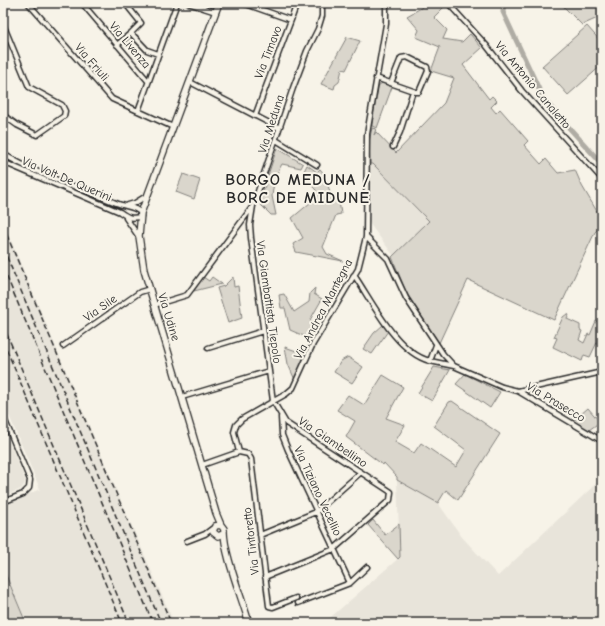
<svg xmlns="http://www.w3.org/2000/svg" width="605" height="626" font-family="'Comic Neue',sans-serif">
  <rect width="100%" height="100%" fill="#f7f3e8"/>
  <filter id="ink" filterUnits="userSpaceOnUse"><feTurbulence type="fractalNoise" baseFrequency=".025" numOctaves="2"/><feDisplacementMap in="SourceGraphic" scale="8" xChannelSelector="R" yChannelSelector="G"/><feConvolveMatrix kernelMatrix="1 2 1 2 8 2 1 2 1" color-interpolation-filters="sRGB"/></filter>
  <g filter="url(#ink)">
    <!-- built -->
    <path fill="#e8e4da" d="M370,164H373L429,221L394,256L369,223Z
      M3,222L114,485L174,623H26L3,568V506L40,489L3,401Z
      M3,428L26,482L21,489L3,497Z
      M602,478V568L595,573L602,589V623H324L400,557L397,480L438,503L462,537L498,576Z"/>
    <!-- green -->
    <path fill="#dad6cc" stroke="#82807c" d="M424,3H442L445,6L434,17L447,30L443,39L462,42L470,34L482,48L463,65L489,99L492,96L497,101L491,107L496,113L500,109L528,141L524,145L541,164L546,159L558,173L575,170L582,186L602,220V225L595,232L554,320L468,280L439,343L406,292L392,257L429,221L373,164H370L369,142L372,128L376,129L374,135L376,132L396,153L444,103L454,78L431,71L440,47L416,37L419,30L407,16L421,8Z
      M560,3H602V16L582,25Z
      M587,26L602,43V65L568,95L542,66Z
      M347,37L360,41L346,70L342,69L339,82L335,85L334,89L321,84Z
      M382,83L392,87L377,128L372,126V124L378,86Z
      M277,148L303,164L301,168L282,164L275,177L268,175Z
      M307,165L317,172L320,169L325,175L326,185H328L330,193L339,201L341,214L336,215L323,247L327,254L343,261L296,252L293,244L303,238L292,218L310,203L316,190L311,185L315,177L304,171Z
      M183,174L200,180L194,199L176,192Z
      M267,180L274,182L272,196L276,215H271L259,203Z
      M203,277L209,281L212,277L222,284L194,291Z
      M233,277L234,287L238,286L242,318L228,323L217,288L224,286Z
      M315,288L314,294L322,299L310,320L321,326L313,340L290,330L285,308H281L279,295L284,294L294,312L309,302L310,293Z
      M567,314L569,315L567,319L580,325V330L582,331L579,340L584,343L588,334L590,335L596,321L600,323L602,319V332L590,357L584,355L582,361L553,347L557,338L554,337L563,317Z
      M383,325L388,331L372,354L363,349L374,333Z
      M285,347L305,354L295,380L288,364Z
      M348,357L363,367L352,383L334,372L341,361Z
      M434,367L450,370L432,401L418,393Z
      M465,374L500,392L490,408L456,384Z
      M383,375L403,387L386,418L405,425L395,442L414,453L421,443L456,467L466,450L434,426L449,402L452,401L500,434L458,500L446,490L438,503L397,480V477L384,463L383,465L346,437L355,421L337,410L348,395L364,405Z
      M588,408L600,422L589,430L573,421Z
      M373,520L385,535L399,524L400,557L398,559L368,525Z
      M3,568L26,623H3Z"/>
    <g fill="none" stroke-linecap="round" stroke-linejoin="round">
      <!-- canal -->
      <path stroke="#afaca4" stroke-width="5" d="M504,3L503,12L544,100L602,164"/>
      <!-- street casing -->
      <g stroke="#2b2b2b" stroke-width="7">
        <path id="street" d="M28,3L112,99L173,127
          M82,3L148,81
          M125,3L141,23L131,33L147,50L158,54
          M188,3L216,12
          M243,3L291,20L255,116
          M448,3L486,45L522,91L602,179
          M291,20L297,3
          M3,24L29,87L62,105L65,111L64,116L37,135L17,125L3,115
          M117,45L131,33
          M376,78L416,92H419L428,71L427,67L407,57L401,58L391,83
          M190,82L279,128
          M138,111L177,3
          M276,140L317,165
          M393,147L400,132L413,91
          M3,154C38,175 79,187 116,203C125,207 135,206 141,213
          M3,162L120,212C127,217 132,220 141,216
          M128,205L135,203L148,195
          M253,206L250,225L251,238L273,401L286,423L391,492L390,500L334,549L265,577
          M126,218L139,237
          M366,237L388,259L406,298L443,354L454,366L502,387L518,391L602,441
          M354,275C373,303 396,352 430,361
          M154,305L187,295L253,206L293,88L307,51L318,29L322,16V3
          M436,345L430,361L454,366
          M63,346L140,292L150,289
          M208,348L263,331
          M518,391L602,372
          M182,397L269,371
          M3,416L30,480L29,488L23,494L3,502
          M281,417L282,435L288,450L350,583L298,603
          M239,452L248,454L251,459L269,606L273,607L296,598
          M202,465L239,452L234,432L236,425L242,419L286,394L293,388L313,344L358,269L366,237L367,134L386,24V3
          M260,535L316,512L360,473
          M187,541L205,534L213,528
          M350,583L367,567"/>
      </g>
      <!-- secondary casing -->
      <g stroke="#2b2b2b" stroke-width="8">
        <path id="secondary" d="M219,3L141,213L139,236L144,270L216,513L221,525L224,529C223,552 242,598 249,623
          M221,525L215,526L213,532L218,536L223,534"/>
      </g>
      <!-- street -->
      <use href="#street" stroke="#f7f3e8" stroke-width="4"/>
      <!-- secondary -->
      <use href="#secondary" stroke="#f7f3e8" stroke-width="5.5"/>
      <!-- rail -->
      <path stroke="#2b2b2b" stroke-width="1.5" stroke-dasharray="6 3" stroke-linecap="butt" d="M3,226L171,623
        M3,248L161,623
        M3,268L153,623
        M3,325L129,623
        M3,341L122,623"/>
    </g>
  </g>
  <g text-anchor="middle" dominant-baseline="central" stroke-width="4" stroke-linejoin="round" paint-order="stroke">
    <!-- street labels -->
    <g font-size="12" fill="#2b2b2b" stroke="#f7f3e8">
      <text transform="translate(130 45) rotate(50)">Via Livenza</text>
      <text transform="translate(268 52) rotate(-69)">Via Timavo</text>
      <text transform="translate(92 62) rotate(49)">Via Friuli</text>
      <text transform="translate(533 85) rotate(50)">Via Antonio Canaletto</text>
      <text transform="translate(271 124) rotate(-72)">Via Meduna</text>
      <text transform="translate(67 179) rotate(23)">Via Volt De Querini</text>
      <text transform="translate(269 302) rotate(82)">Via Giambattista Tiepolo</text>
      <text transform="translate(100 308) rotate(-35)">Via Sile</text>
      <text transform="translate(323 309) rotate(-62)">Via Andrea Mantegna</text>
      <text transform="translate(169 317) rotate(73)">Via Udine</text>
      <text transform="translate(556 402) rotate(31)">Via Prasecco</text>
      <text transform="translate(333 442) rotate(34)">Via Giambellino</text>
      <text transform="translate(318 491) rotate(65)">Via Tiziano Vecellio</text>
      <text transform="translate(251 541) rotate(-97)">Via Tintoretto</text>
    </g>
    <!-- district labels -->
    <g font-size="16" font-weight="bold" letter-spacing="1" fill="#2b2b2b" stroke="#f7f3e8">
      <text x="298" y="180">BORGO MEDUNA /<tspan x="298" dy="18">BORC DE MIDUNE</tspan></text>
    </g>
  </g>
  <!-- margin -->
  <rect width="605" height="626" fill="none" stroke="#f7f3e8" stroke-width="16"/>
  <rect x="8" y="8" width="589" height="610" fill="none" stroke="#2b2b2b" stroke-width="1.5" filter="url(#ink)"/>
</svg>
